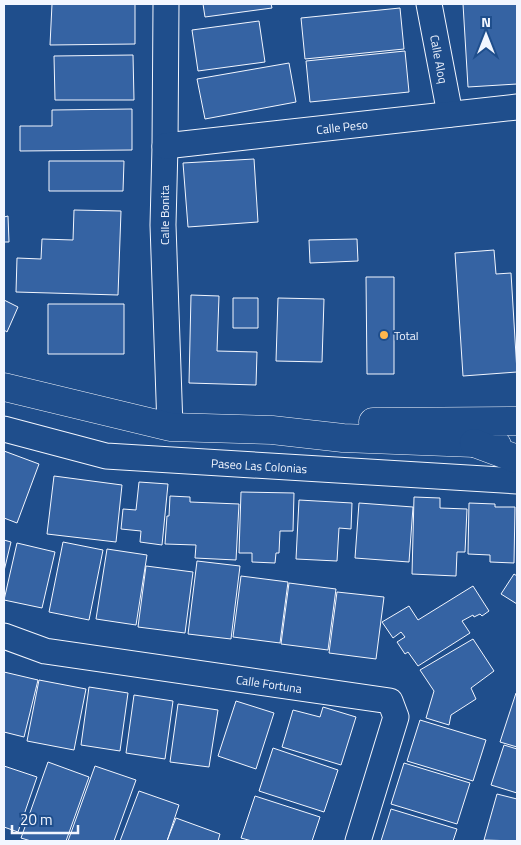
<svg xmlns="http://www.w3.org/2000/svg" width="521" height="845" font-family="'Titillium Web',sans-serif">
  <rect width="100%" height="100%" fill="#1f4e8c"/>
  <!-- building -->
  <path fill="#3563a3" stroke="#f2f6ff" d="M52,4H135V44L50,45Z
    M203,4H271L272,8L205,17Z
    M463,4H517V84L468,87Z
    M400,8L404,49L305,59L301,18Z
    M259,21L265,62L198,71L192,30Z
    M405,51L409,92L310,102L306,61Z
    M133,55L134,100H55L54,56Z
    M289,63L296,102L205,119L197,79Z
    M132,109V150L20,151V126H52V110Z
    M254,159L258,222L188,227L183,163Z
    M49,161H124L123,191H49Z
    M74,210L121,211L118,295L16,292L17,258L41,259L42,239L73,240Z
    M8,216L9,242H4V217Z
    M357,239L358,261L310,263L309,240Z
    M494,250L496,274L511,273L517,372L463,376L455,253Z
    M366,277H394V374H367Z
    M191,295L219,296L217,351L257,352L256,385L189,383Z
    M233,298H258V328H233Z
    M278,298L324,299L322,362L276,361Z
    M4,300L18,307L7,332L4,330Z
    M48,304H124V354H48Z
    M4,451L39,464L17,523L4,518Z
    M54,476L122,485L116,542L47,534Z
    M139,482L168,484L162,545L140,542L141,531L121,529L123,509L136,510Z
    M241,492L294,493L293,531H280L279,553H276L275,563L252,562V553H239Z
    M170,496L190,497V502L239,504L236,560L195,558L196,545L165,544L167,516H169Z
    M414,497L440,498V508L467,509L465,552H457L456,576L412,574Z
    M299,500L352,503L351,529L339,528L337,561L296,559Z
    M359,503L413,507L409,562L355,558Z
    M469,503L495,504V507H515L514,563L490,562V555L468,554Z
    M4,540L11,542L4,571Z
    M63,542L103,550L89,620L49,612Z
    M17,543L55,552L42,608L4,600Z
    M107,549L147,555L136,625L96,619Z
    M197,561L240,566L231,639L188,634Z
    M146,566L193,572L185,633L138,627Z
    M514,574L517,576V604L501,594Z
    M241,576L288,582L280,643L233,637Z
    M289,583L336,589L328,650L281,644Z
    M473,586L489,611L482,616L480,614L474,617L473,615L462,621L470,633L418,666L408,652L405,654L397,642L405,637L401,632L393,638L382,622L409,606L418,620Z
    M337,592L384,597L376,659L329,653Z
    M473,639L494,671L471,688L476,699L451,715L449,725L426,718L434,691L420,670Z
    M4,672L38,680L24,737L4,732Z
    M39,680L86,689L74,750L27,741Z
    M89,687L128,693L120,751L81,745Z
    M516,693L517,694V747L500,742Z
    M134,695L173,701L165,759L126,753Z
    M236,701L274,713L256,769L218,756Z
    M178,704L218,710L209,767L170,762Z
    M323,707L356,717L341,765L282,747L293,710L320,717Z
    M420,720L486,740L473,781L407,761Z
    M504,745L517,749V793L491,785Z
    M273,748L338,770L324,812L259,791Z
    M48,762L89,777L66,841H31L21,838Z
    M404,763L470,783L457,824L391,804Z
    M4,766L37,777L18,832L4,827Z
    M95,766L136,780L114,841H68Z
    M139,791L179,805L167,841H120Z
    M497,794L517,799V841L484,840Z
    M255,796L320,817L312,841H252L241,838Z
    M391,809L457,829L453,841H381Z
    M176,818L220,834L218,841H167Z"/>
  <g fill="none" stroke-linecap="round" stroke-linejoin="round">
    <!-- minor casing -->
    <g stroke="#f2f6ff" stroke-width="27">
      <g id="minor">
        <path d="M166,4L165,146L163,225L170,427"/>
        <path id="s1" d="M429,4L450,114"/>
        <path id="s2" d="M165,146L517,107"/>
        <path id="s3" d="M4,429L106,456L517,481"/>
        <path id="s4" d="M4,636L45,651L390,701L396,717L358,841"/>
      </g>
    </g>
    <!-- major casing -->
    <g stroke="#f2f6ff" stroke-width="29">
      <path id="major" d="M4,387L170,427L272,430L343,438L474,443L497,445
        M373,422L517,421"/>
    </g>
    <!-- highway casing -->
    <g stroke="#f2f6ff" stroke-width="29">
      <path id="highway" d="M474,443L517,459"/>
    </g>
    <!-- minor -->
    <use href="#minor" stroke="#1f4e8c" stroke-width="25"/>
    <!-- major -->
    <use href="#major" stroke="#1f4e8c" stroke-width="28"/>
    <!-- highway -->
    <use href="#highway" stroke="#1f4e8c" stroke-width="28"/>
  </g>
  <!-- markers -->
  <circle fill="#ffb74d" stroke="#1f4e8c" stroke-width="2" cx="384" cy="335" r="5"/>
  <g text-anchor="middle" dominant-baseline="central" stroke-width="4" stroke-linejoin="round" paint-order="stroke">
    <!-- street labels -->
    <g font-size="12" fill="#f2f6ff" stroke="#1f4e8c">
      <text stroke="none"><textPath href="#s1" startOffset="56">Calle Aloq</textPath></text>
      <text stroke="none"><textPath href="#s2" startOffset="178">Calle Peso</textPath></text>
      <text transform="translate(164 215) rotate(-90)">Calle Bonita</text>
      <text stroke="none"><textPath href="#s3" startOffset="259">Paseo Las Colonias</textPath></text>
      <text stroke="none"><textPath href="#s4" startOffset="270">Calle Fortuna</textPath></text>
    </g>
    <!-- poi labels -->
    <g font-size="12" fill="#f2f6ff" stroke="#1f4e8c" text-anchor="start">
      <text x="394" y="335">Total</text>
    </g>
  </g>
  <!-- border -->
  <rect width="521" height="845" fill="none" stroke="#f2f6ff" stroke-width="10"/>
  <!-- north arrow -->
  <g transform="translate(486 35)" stroke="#1f4e8c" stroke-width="4" paint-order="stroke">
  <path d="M0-4L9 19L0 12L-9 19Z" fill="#f2f6ff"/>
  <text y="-8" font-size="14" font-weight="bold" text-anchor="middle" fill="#f2f6ff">N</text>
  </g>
  <!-- scale -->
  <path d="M12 825v8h66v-8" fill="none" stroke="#f2f6ff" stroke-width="2.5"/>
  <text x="20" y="825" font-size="15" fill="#f2f6ff" stroke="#1f4e8c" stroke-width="4" paint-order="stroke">20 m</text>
</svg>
